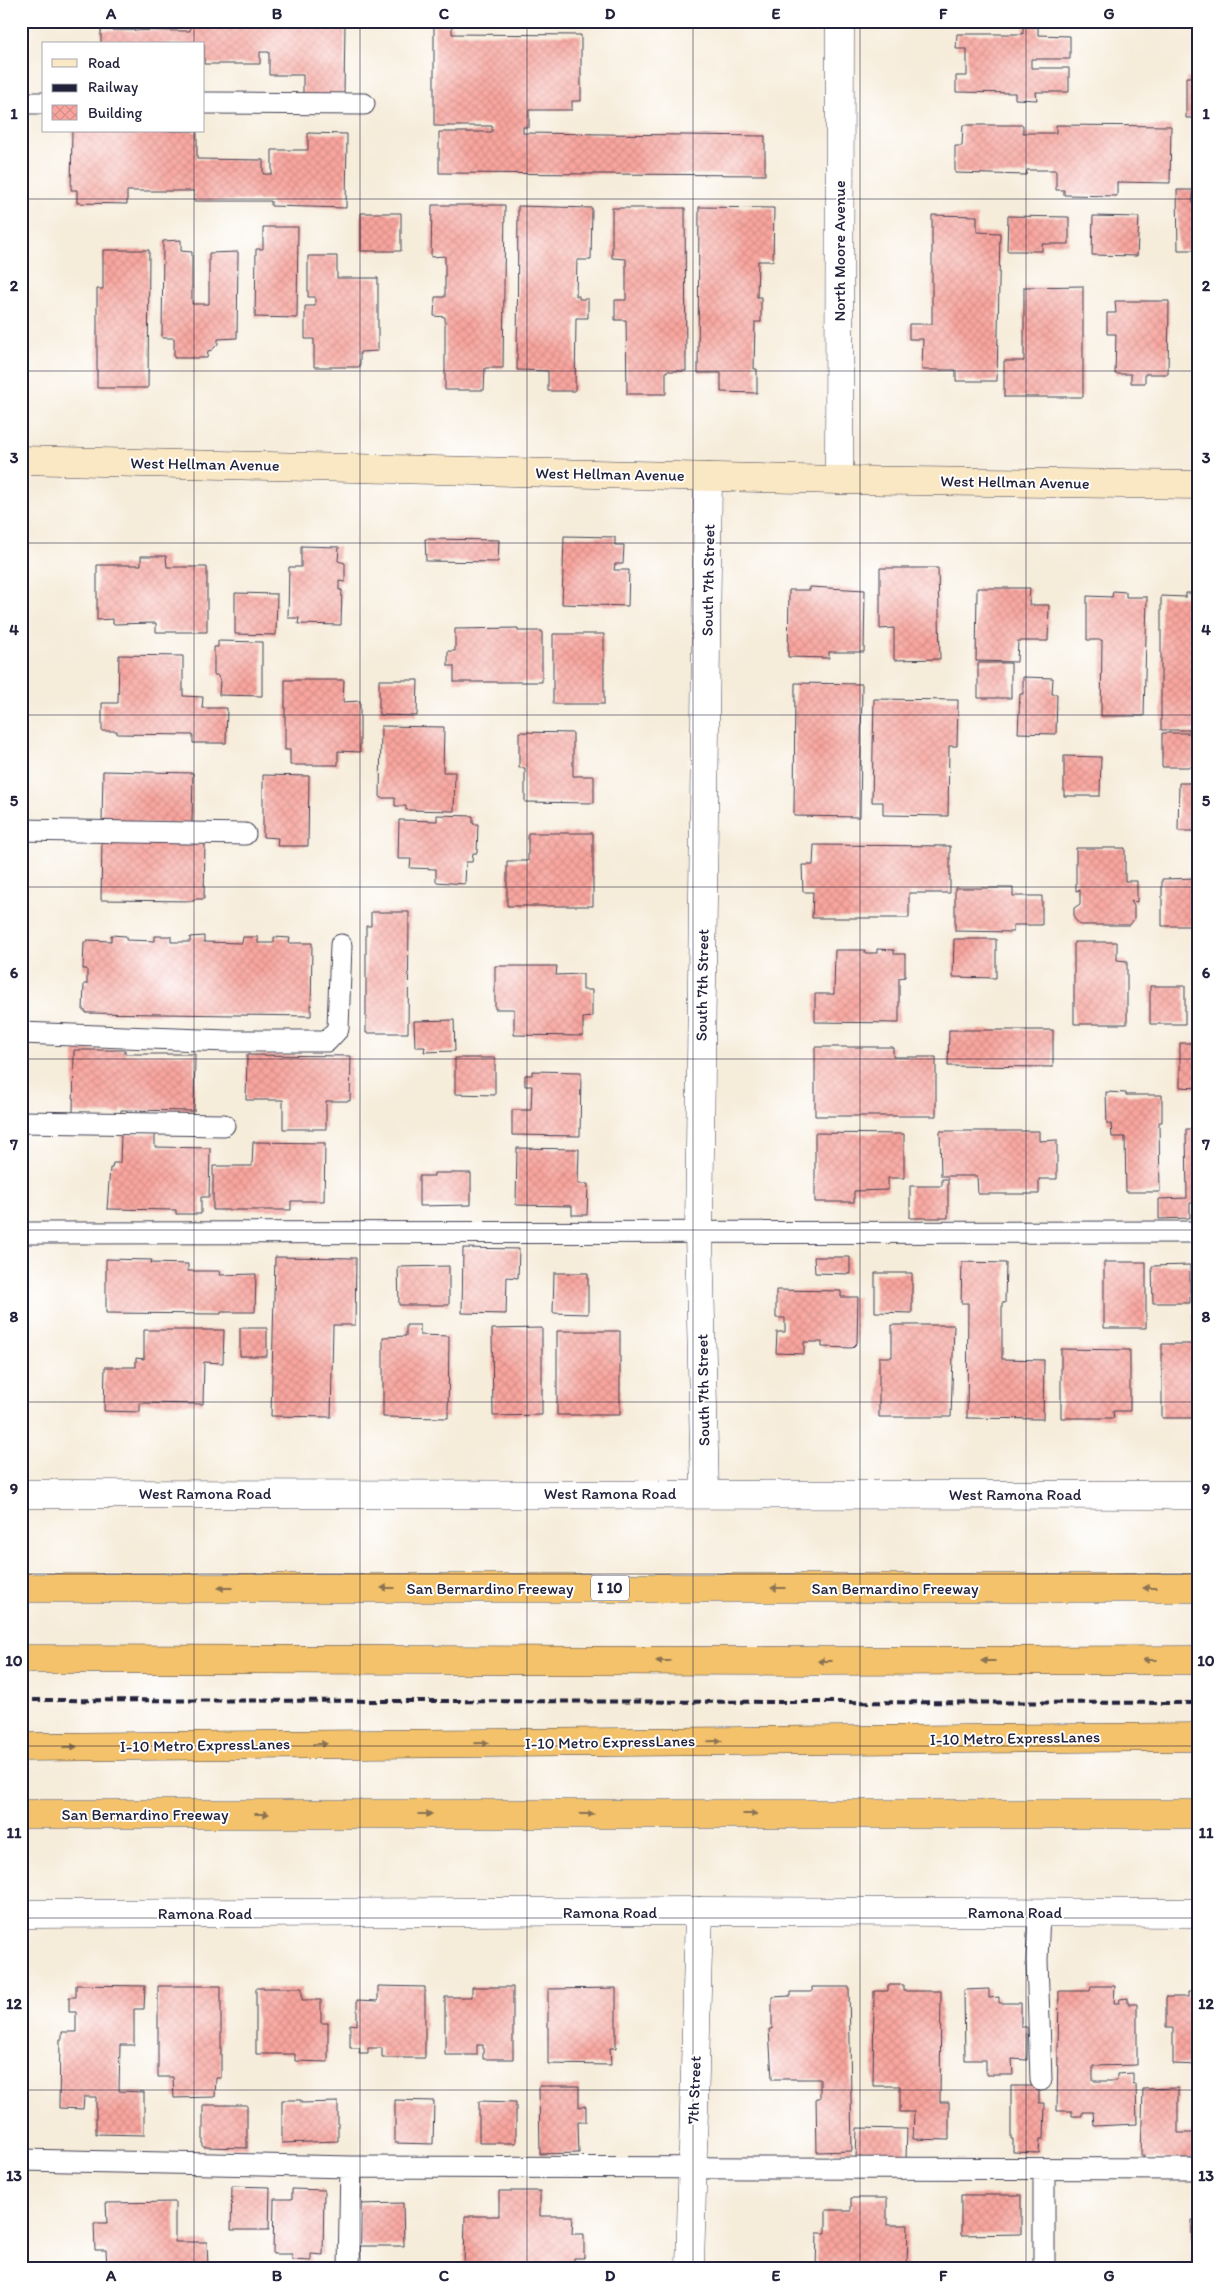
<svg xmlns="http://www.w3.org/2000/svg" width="1220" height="2289" font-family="Itim,sans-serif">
  <defs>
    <pattern id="building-cross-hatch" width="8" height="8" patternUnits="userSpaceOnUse" patternTransform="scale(1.25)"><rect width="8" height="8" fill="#f9a59e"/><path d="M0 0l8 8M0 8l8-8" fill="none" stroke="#d58e89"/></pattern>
  </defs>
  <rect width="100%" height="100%" fill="#fff"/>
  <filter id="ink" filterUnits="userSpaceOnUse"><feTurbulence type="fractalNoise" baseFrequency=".02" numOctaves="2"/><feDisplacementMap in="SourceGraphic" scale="10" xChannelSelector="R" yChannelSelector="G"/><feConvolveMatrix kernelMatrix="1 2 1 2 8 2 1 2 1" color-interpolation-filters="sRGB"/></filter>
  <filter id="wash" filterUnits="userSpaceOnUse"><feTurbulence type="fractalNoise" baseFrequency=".0096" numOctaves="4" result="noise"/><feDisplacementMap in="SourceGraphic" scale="20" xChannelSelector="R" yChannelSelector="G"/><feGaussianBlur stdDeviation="1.12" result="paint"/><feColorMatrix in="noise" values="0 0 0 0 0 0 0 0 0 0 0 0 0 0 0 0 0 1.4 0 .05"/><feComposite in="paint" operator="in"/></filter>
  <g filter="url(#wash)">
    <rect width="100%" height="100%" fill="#f6ecda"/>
    <g id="blocks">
      <!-- building -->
      <path fill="url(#building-cross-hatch)" d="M190,21L345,22L344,95H303V75H269V52H260V64H204V44H101V30L190,31Z
        M434,25L452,26V34L581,35V101H572V110H529V127H523V133L765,136V175L439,173V132H492V126H434Z
        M1023,27H1038V35L1070,36V59H1031V68H1069V92H1036L1037,100L1015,99V93L956,92V76H967V49H956L957,34H1023Z
        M1186,77H1199V118H1186Z
        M963,125H1023V133H1056V125L1171,126L1170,183L1117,182V196L1064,195V190H1056V170H1027L1026,175L955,173V146H962Z
        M72,131H197V159L263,160V174H272V150H308V133L347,134L346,208L271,206V201H194V191H127V204L77,203V190H71Z
        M1177,190H1193V204H1199V250H1178Z
        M432,205H505L503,368H485L484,390H445V317L434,316L435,297H445V256L431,257Z
        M518,206L592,208L591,260H577L576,296H579V299H588V318H576L575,391H548V371L517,370Z
        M699,207L774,208L773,261H758L757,297H761V322H755L754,369H757V393L721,392V373H698Z
        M612,208H685L686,371H666V394H627L626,320H615V300H626V259L612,258Z
        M361,213H401V251H361Z
        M932,215L977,216V232L1000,233L997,381H956V370H922L923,339H909V324H932Z
        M1008,216L1069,217V244H1042V251H1007Z
        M1093,216L1139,217L1137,256L1092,255Z
        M263,227H298L297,318L255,317L256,249H263Z
        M181,240V251L192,252V304H209V253L238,252L237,338L218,339V344L212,350L208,351L207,358H174V338H162L163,241Z
        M103,250H149L148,388H97V289H103Z
        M308,256H337V278H378V351L360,352V367H314V339H305V306H315V297H308Z
        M1083,286V397H1004V361H1024V287Z
        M1115,301H1169L1168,374H1145V383H1131V374H1115L1116,334H1107V313H1116Z
        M564,536L615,537V545H624L623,564H615L614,570H629L628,606L562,604Z
        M425,539L499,540L498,562L426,561Z
        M301,546L339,547L338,561L345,563V582L339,581V590H342L341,625L298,624L299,618H288L289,567H301Z
        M141,556H166L167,567H207V632H156V623L113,624V619L97,620V565H141Z
        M880,568H938L940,659L894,660V628L880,629Z
        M810,587L865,590L864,652H829V658L788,657L789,590H810Z
        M977,588H1030L1029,605H1049L1048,641H1018L1017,662L976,661Z
        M1113,591L1126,592V597H1147L1144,716H1101L1102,640H1087V596L1112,597Z
        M235,593L277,594L276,635L235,634Z
        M1186,593H1199V730H1161V596L1186,597Z
        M518,628V631H542V682H454V666H448V651H455V629Z
        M553,634H604V704H553Z
        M218,641L262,642V696L219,695L220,680L217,675H214V647H218Z
        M119,655L183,656V696L203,697L202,708H227L226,743H193V735L117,734V731H102V703H118Z
        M978,663H1011V698H978Z
        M1023,677L1053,678L1052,694H1057L1056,734L1018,733L1020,694H1023Z
        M285,680H344L343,702L360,701V752L338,751V765H290V750H285Z
        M379,680H418L417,716L379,715Z
        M795,683L862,684L860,817L794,816Z
        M874,699L958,700L957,746H949L948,816L883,815V802H872Z
        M381,726L444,727L443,772H455L454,811L406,810V806H395V798H380Z
        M519,732L573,733V776H594V803L525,802V768H519Z
        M1162,733H1196V767H1162Z
        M1064,756L1101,757L1100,796H1064Z
        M103,771L193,773L192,824L102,822Z
        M263,775L309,776L308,846H277L278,838L263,837Z
        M1179,783H1199V831H1178Z
        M437,815L473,816V824H478L477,853H473L472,862H466L465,884L436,882V869L410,868L411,859H398L399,820L437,821Z
        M528,833H593V906H507V861H528Z
        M102,839L205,842L204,899H194V901L101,900Z
        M814,845L950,846V893H909V918H812L813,892H803L802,865H813Z
        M1076,848H1125V881H1137V902L1131,901L1134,906V919L1130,925H1080L1074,918V908L1080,904V890L1076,891Z
        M1199,878V926H1162V879Z
        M955,888H1013V896H1042V925H1013V932L955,931Z
        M371,912H409L408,1033H366V926H371Z
        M111,935L126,936V940L155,941V936H171V942H190V937L204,936V942L242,943L243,937H258V943H274V937L290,938L289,943H312L311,1016L86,1013V1011H83L84,984H87V969H83L84,942H87V940L111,941Z
        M954,939H996V978L953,977Z
        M1074,942H1117V960L1127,961V1024H1074Z
        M877,949L894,950V954H905V977L899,978V1023L815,1022V994H834L835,950H865V953H877Z
        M495,966H557L556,975L583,974V990H592V1017L583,1018V1036L514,1035V1009H495Z
        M1150,986H1185V1024H1150Z
        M454,1020L455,1051L424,1052L425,1047H415L414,1021Z
        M949,1030H1053V1067L948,1066Z
        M1180,1043H1199V1088L1180,1087Z
        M815,1047H893V1057H936V1116H815Z
        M74,1050H125V1054H195L194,1111L121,1110V1114L73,1113Z
        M247,1055L351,1056L350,1101H326V1129H283V1100H246Z
        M455,1058H495V1095L455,1094Z
        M532,1071L581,1072L580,1136L512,1135V1110H531L532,1086H525V1075H532Z
        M1106,1092L1126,1093V1095H1162V1122H1159L1160,1192H1126L1125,1137H1112L1111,1124H1107Z
        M1186,1129H1199V1203H1190V1218L1159,1219V1199L1187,1198Z
        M940,1131H1039V1141L1057,1140V1179H1039V1194H978L977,1176H941Z
        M815,1133L904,1134V1178H888V1190L854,1191V1202H815Z
        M121,1134H155V1147L210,1148L209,1197H201V1214H176V1210L107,1209L110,1168H112L113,1163H120Z
        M253,1142L325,1143L324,1201H291V1210H213V1166H252Z
        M517,1148L579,1149L578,1184H588L587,1215H572V1206L516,1205Z
        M434,1173H471V1205L419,1206V1176H434Z
        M942,1179H948V1218H910V1186H942Z
        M463,1248L519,1249L518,1278L507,1277L506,1314L462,1313Z
        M275,1257L356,1258L355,1325H333L331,1417L271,1416Z
        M814,1257H850V1274L815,1273Z
        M106,1259L152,1260L151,1263L188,1264V1271H220L219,1275L256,1274L255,1312H221V1314L106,1313Z
        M962,1262L1006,1263L1005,1303H1002V1359L1044,1360L1043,1419L967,1418L968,1303H961Z
        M1104,1262H1146V1328H1104Z
        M1190,1265V1303H1153L1152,1266Z
        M449,1266V1305H399L398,1267Z
        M554,1273H588V1314L553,1313Z
        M875,1273H912V1313L875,1312Z
        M776,1290L841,1291V1297H858L857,1343L852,1348L822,1347V1342H804V1354L776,1353L777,1332H785V1318H776Z
        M1193,1314H1199V1418H1162V1344H1193Z
        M406,1325H420V1335L449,1336L448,1418L383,1417V1337L406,1336Z
        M892,1325H954L951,1417H879V1357H892Z
        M240,1328H267V1356H240Z
        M542,1328V1415L493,1416L492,1329Z
        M144,1330H224L223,1363L204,1362L203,1404L140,1403V1412L104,1411L105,1367H136V1358L144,1359Z
        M557,1331H620V1415H557Z
        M1061,1349L1130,1350V1411H1113L1114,1418H1061Z
        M76,1985L145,1986L144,2009H134V2045H120L119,2091L144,2092V2135L96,2134V2097H84L83,2109L59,2108L60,2039H62V2032H76V2012H69V1997H76Z
        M888,1985H903V1991H941L940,2102H949V2140L913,2139L914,2112H900V2086H873L874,1991H888Z
        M158,1986H221V2078H216L215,2097L174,2098L173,2077H158Z
        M378,1986L425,1987V2058H382V2048H368V2053H359L360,2048H350V2024L357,2025V2000L378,2001Z
        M1091,1986H1115L1114,2003H1119L1120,1999L1128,1998V2004H1137V2065L1093,2066V2081H1117V2074L1133,2073V2085L1136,2084L1137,2124L1094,2126L1093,2112H1082V2116H1072V2111H1057L1059,1991H1090Z
        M472,1987H513V2059H483V2045H477V2055H445V1997H472Z
        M812,1987H849L852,2151L817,2152L816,2098H820V2079H772L769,2029H772V1997L791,1996V1992H812Z
        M256,1988H302V2000H321V2023H328V2062L295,2061V2054H256Z
        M616,1988V2048H610L611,2065L548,2064V1989Z
        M989,1989V1998L999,1997V2003H1021V2027H1027V2060L1012,2059L1013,2075H986V2060H965L964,1990Z
        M1188,1992H1199V2065L1173,2064V2028H1166V1997H1188Z
        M539,2086H579V2107L586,2106V2122H578L579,2153L540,2154Z
        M1011,2086H1039V2103H1045L1044,2139H1040L1039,2153L1013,2152V2139H1011Z
        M1178,2088V2133H1199V2158L1144,2159V2155H1141L1143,2089Z
        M282,2100H301V2103L338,2102V2141L282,2143Z
        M395,2100L434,2101L433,2144L395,2143Z
        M479,2101L516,2102V2143H479Z
        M203,2105H247V2148L203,2147Z
        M857,2128L907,2129L906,2159H856Z
        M232,2186L270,2187L269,2230H231Z
        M292,2189L324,2190L323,2255L311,2254V2261L292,2260V2254H273L274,2199H292Z
        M499,2191H540V2216H573L572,2234H584V2258H574L573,2268H464L465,2216H499Z
        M961,2195H1021V2234L961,2235Z
        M851,2198H887V2225H908L907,2268H816L817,2233H826V2210H851Z
        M175,2202V2242H207L208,2268H107L106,2250H95L94,2223H107L106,2203Z
        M403,2203L404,2246H359V2204Z
        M1192,2220H1199V2268H1192Z"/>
    </g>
  </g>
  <g filter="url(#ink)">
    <use href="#blocks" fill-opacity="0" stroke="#424053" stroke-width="1"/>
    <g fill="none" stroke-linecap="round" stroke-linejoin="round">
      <!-- lane casing -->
      <g stroke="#424053" stroke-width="23">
        <path id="lane" d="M21,103H44
          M204,103L364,104
          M21,830L245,834
          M21,1033L227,1041H327L338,1029L341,945
          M21,1122L224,1125
          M21,1233L1199,1232
          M1039,1912L1037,1960L1041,2080
          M21,2160L351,2167L1199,2169
          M349,2268L351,2167
          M1044,2268V2169"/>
      </g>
      <!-- street casing -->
      <g stroke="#424053" stroke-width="29">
        <path id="street" d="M839,480L840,21
          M705,1493L699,1233L708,477
          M21,1494L1199,1495
          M21,1914L699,1911L1199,1913
          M690,2268L699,1911"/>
      </g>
      <!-- secondary casing -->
      <g stroke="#424053" stroke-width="29">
        <path id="secondary" d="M21,460L839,480L1199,485"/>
      </g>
      <!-- highway casing -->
      <g stroke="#424053" stroke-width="29">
        <path id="highway" d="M21,1588H1199
          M21,1659L814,1661L1199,1660
          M21,1747L1199,1737
          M21,1814H1199"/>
      </g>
      <!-- lane -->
      <use href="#lane" stroke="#fff" stroke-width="21"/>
      <!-- street -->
      <use href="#street" stroke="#fff" stroke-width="28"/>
      <!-- secondary -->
      <use href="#secondary" stroke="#fae7c3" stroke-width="28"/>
      <!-- highway -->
      <use href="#highway" stroke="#f3c26a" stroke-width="28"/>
      <!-- rail -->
      <path stroke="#22223b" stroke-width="4" stroke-dasharray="8 4" stroke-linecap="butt" d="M21,1700L1199,1703"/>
    </g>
    <!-- one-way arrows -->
    <defs><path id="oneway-solid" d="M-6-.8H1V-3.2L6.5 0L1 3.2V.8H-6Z" transform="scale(1.25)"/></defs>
    <g fill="#8a7252">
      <use href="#oneway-solid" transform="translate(225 1588) rotate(180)"/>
      <use href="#oneway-solid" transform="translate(388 1588) rotate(180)"/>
      <use href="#oneway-solid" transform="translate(778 1588) rotate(180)"/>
      <use href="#oneway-solid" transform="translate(1150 1588) rotate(180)"/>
      <use href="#oneway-solid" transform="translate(1150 1660) rotate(180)"/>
      <use href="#oneway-solid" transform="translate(663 1661) rotate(-180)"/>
      <use href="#oneway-solid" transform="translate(825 1661) rotate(180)"/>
      <use href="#oneway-solid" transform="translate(988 1661) rotate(180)"/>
      <use href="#oneway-solid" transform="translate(715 1741) rotate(-1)"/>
      <use href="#oneway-solid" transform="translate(482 1743) rotate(-1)"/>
      <use href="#oneway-solid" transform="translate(320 1744) rotate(-1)"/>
      <use href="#oneway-solid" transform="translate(70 1747) rotate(-1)"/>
      <use href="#oneway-solid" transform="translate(262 1814)"/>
      <use href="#oneway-solid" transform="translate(425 1814)"/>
      <use href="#oneway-solid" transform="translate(587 1814)"/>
      <use href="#oneway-solid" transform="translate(750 1814)"/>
    </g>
  </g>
  <!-- grid -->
  <path fill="none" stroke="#22223b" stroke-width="1" stroke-opacity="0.55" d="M194,21V44M360,21V2268M527,21V2268M693,21V2268M860,21V2268M1026,21V2268M194,131V2268M21,199H1199M21,371H1199M21,543H1199M21,715H1199M21,887H1199M21,1059H1199M21,1230H1199M21,1402H1199M21,1574H1199M21,1746H1199M21,1918H1199M21,2090H1199"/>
  <g text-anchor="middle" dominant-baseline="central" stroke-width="4" stroke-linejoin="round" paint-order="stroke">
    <!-- shield labels -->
    <rect fill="#fff" stroke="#646476" stroke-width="1" x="591" y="1575.5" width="38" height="25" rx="4"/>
    <g font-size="15" font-weight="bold" fill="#22223b">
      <text x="610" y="1588">I 10</text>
    </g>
    <!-- street labels -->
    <g font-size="16" fill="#22223b" stroke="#fff">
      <text transform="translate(839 251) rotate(-90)">North Moore Avenue</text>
      <text transform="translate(205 464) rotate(1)">West Hellman Avenue</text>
      <text transform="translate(610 474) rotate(1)">West Hellman Avenue</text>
      <text transform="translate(1015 482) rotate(1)">West Hellman Avenue</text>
      <text transform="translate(708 580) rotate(-89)">South 7th Street</text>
      <text transform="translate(702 985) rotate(-89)">South 7th Street</text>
      <text transform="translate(703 1390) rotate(-91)">South 7th Street</text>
      <text x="205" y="1493">West Ramona Road</text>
      <text x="610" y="1493">West Ramona Road</text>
      <text x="1015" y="1494">West Ramona Road</text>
      <text x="490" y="1588">San Bernardino Freeway</text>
      <text x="895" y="1588">San Bernardino Freeway</text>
      <text transform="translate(1015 1738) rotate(-1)">I-10 Metro ExpressLanes</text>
      <text transform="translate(610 1742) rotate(-1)">I-10 Metro ExpressLanes</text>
      <text transform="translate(205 1745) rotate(-1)">I-10 Metro ExpressLanes</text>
      <text x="145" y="1814">San Bernardino Freeway</text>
      <text x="610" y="1912">Ramona Road</text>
      <text x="1015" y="1912">Ramona Road</text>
      <text x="205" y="1913">Ramona Road</text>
      <text transform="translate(694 2090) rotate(-88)">7th Street</text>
    </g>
  </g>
  <!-- margin -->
  <rect width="1220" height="2289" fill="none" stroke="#fff" stroke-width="55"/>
  <!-- legend -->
  <rect x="42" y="42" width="162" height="90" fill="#ffffff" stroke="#a7a7b1"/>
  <rect x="52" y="59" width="25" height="8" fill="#fae7c3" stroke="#a7a7b1"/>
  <text x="88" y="68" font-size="15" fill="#22223b">Road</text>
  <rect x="52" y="84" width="25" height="8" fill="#22223b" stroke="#a7a7b1"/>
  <text x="88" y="92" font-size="15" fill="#22223b">Railway</text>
  <rect x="52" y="105" width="25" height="15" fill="url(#building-cross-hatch)" stroke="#a7a7b1"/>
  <text x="88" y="118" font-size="15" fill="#22223b">Building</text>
  <rect x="28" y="28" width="1164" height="2234" fill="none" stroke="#22223b" stroke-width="2"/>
  <g font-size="16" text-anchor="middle" font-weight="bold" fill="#22223b">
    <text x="111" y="19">A</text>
    <text x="277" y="19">B</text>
    <text x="444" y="19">C</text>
    <text x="610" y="19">D</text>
    <text x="776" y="19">E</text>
    <text x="943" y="19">F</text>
    <text x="1109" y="19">G</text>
    <text x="14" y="119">1</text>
    <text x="1206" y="119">1</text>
    <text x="14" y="291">2</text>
    <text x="1206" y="291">2</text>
    <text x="14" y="463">3</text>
    <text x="1206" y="463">3</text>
    <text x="14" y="635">4</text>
    <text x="1206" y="635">4</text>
    <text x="14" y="806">5</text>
    <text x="1206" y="806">5</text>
    <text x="14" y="978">6</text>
    <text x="1206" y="978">6</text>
    <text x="14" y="1150">7</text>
    <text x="1206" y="1150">7</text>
    <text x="14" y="1322">8</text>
    <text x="1206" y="1322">8</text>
    <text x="14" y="1494">9</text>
    <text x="1206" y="1494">9</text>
    <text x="14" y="1666">10</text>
    <text x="1206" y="1666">10</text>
    <text x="14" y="1838">11</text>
    <text x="1206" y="1838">11</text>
    <text x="14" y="2009">12</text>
    <text x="1206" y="2009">12</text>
    <text x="14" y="2181">13</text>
    <text x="1206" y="2181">13</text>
    <text x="111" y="2281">A</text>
    <text x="277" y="2281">B</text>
    <text x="444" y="2281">C</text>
    <text x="610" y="2281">D</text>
    <text x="776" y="2281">E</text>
    <text x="943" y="2281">F</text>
    <text x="1109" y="2281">G</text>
  </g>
</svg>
